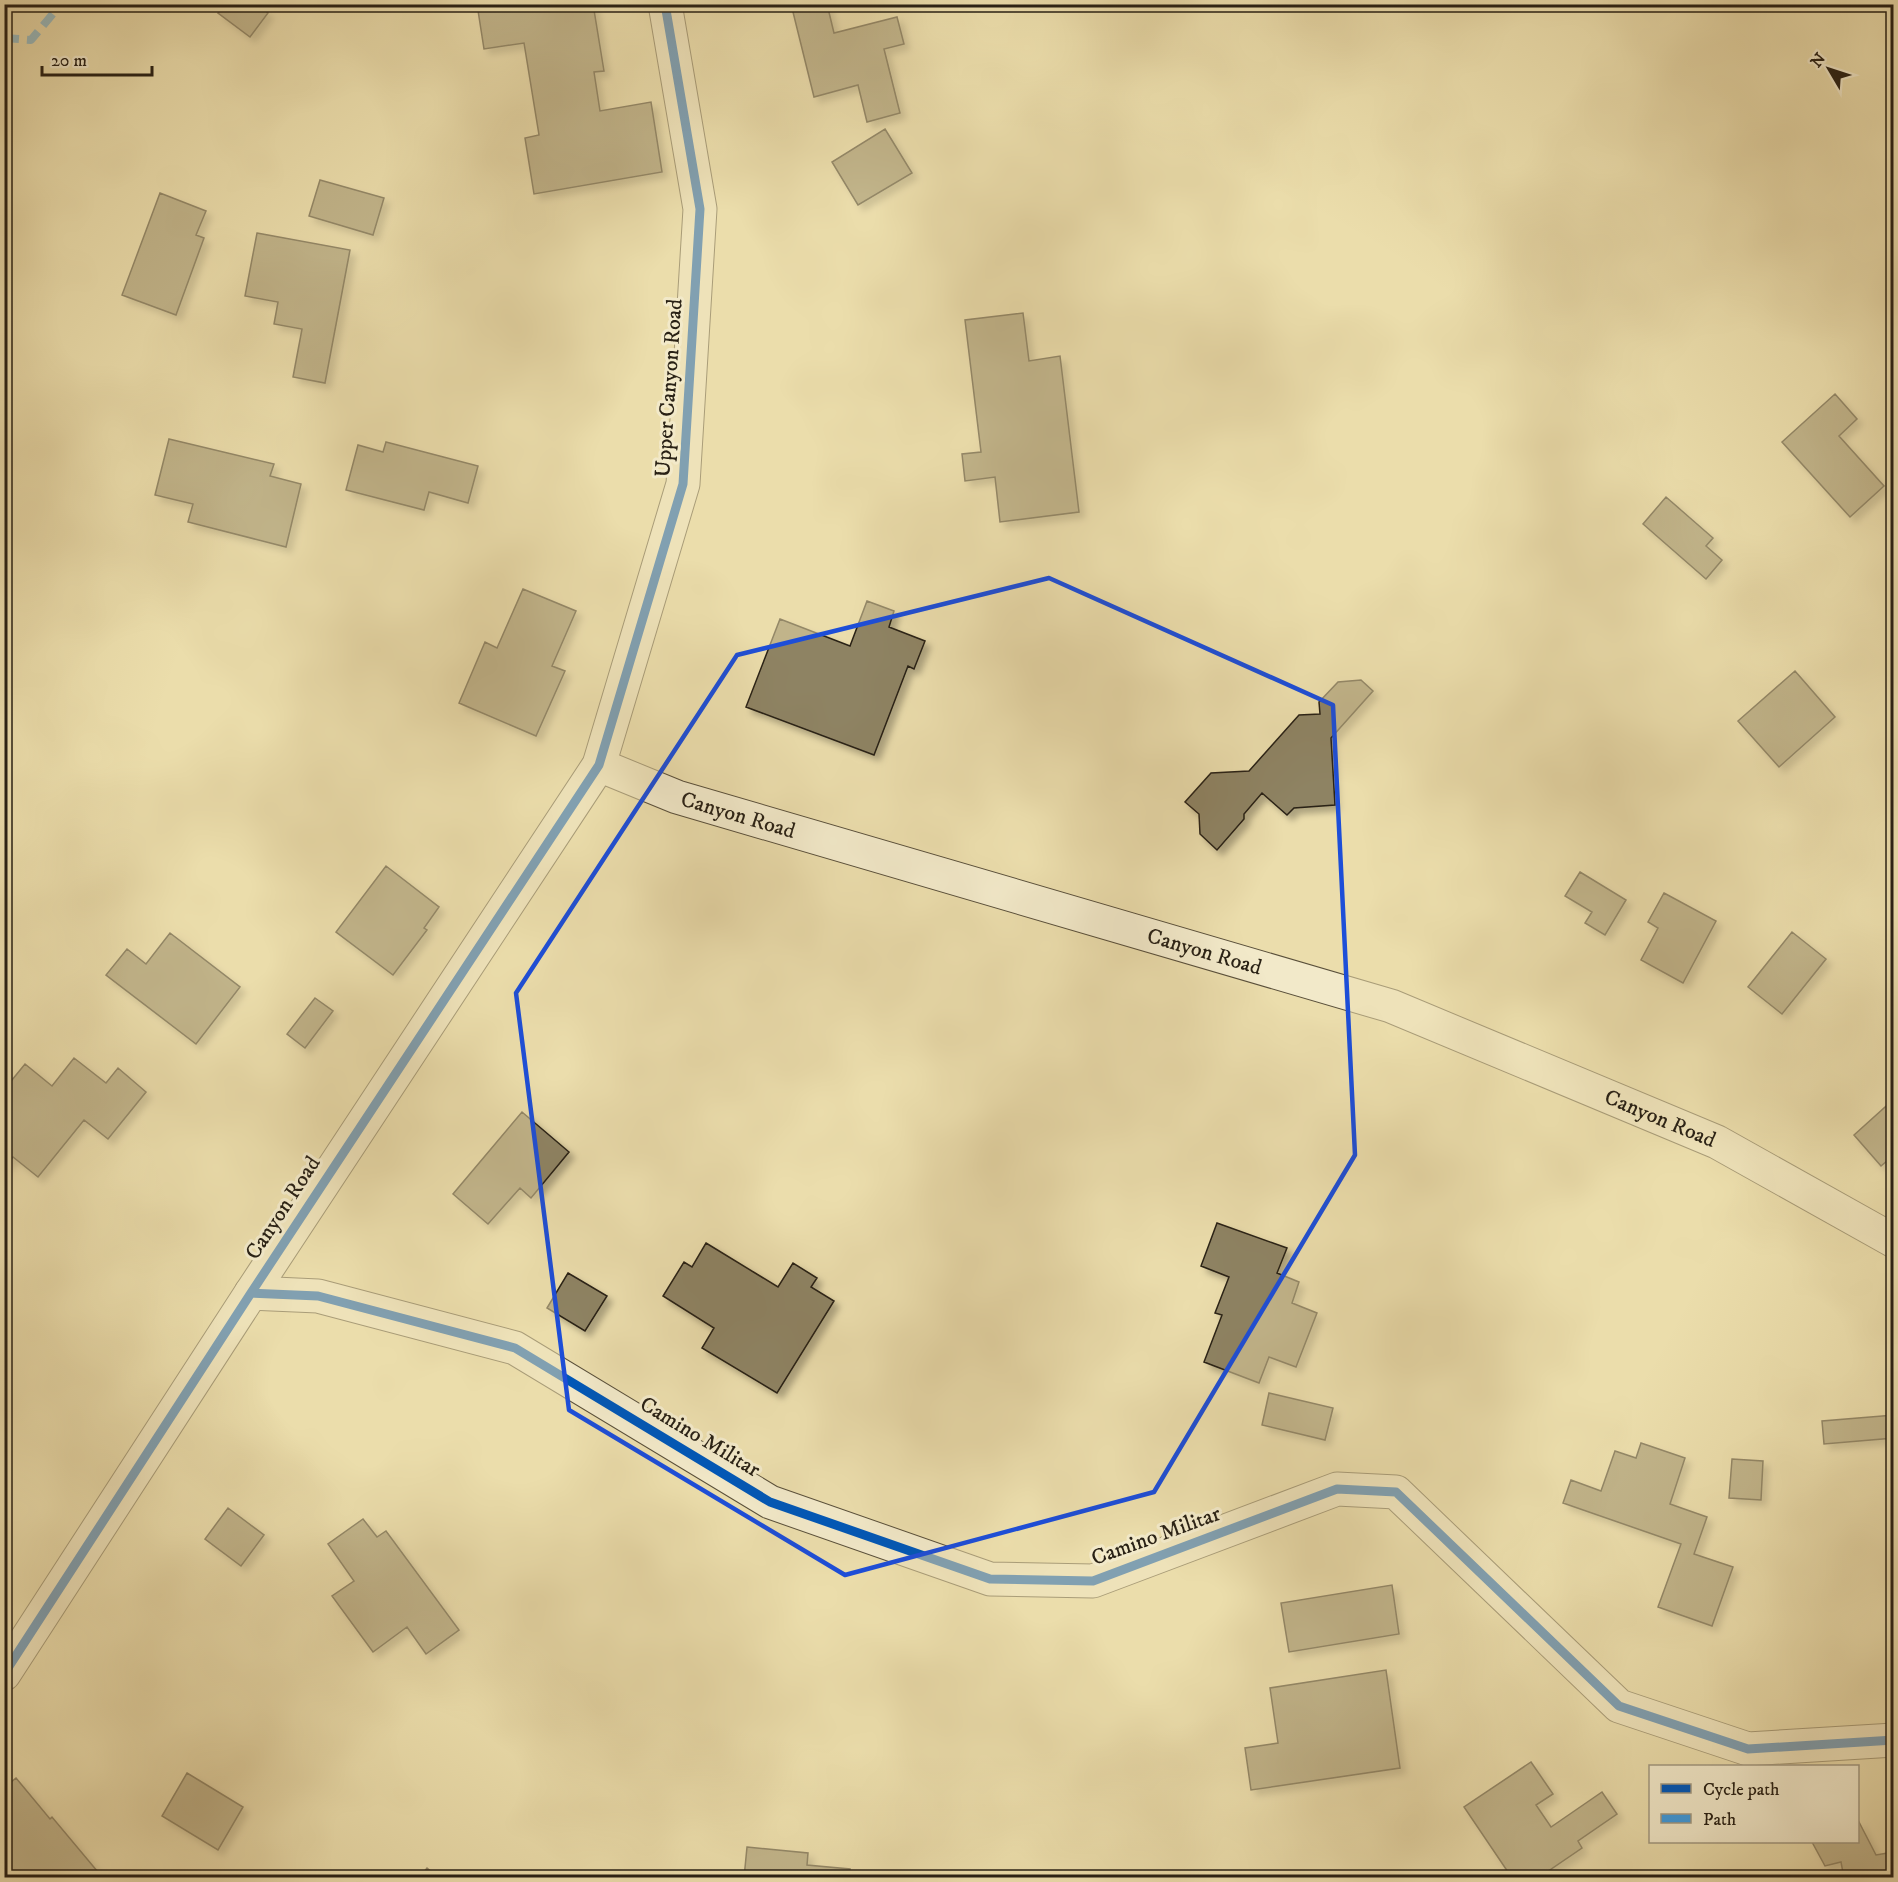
<svg xmlns="http://www.w3.org/2000/svg" width="1898" height="1882" font-family="'IM FELL DW Pica',serif">
  <defs>
    <filter id="shadow"><feDropShadow dx="5.5" dy="5.5" stdDeviation="3" flood-color="#0004"/></filter>
  </defs>
  <rect width="100%" height="100%" fill="#ebddac"/>
  <filter id="stains"><feTurbulence type="fractalNoise" baseFrequency=".00333" numOctaves="4"/><feColorMatrix values="0 0 0 0 .2 0 0 0 0 .09 0 0 0 0 .02 0 0 0 .5 -.17"/></filter>
  <radialGradient id="worn" r=".72"><stop offset=".6" stop-color="#630" stop-opacity="0"/><stop offset="1" stop-color="#630" stop-opacity=".3"/></radialGradient>
  <!-- building -->
  <path fill="#8e8364" stroke="#292115" stroke-width="1.5" filter="url(#shadow)" d="M225,4H256L268,13L250,37L218,13Z
    M477,4H593L604,71L594,72L600,111L651,102L662,172L534,194L525,138L539,135L524,43L484,49Z
    M791,4H827L834,33L897,17L904,44L884,49L900,113L867,122L858,85L814,97Z
    M885,129L912,173L858,205L832,162Z
    M320,180L384,198L373,235L309,216Z
    M160,193L206,211L196,235L204,238L176,315L122,295Z
    M257,233L350,250L325,383L293,377L302,329L274,324L278,302L245,296Z
    M1023,313L1029,361L1060,356L1079,512L1000,522L995,477L965,481L962,454L981,452L965,320Z
    M1835,394L1857,419L1839,436L1884,486L1850,517L1782,442Z
    M169,439L274,464L270,476L301,484L286,547L188,522L193,504L155,495Z
    M386,442L478,466L468,503L429,492L424,510L346,490L358,445L383,452Z
    M1666,497L1713,538L1706,546L1722,560L1706,579L1643,524Z
    M523,589L576,611L552,666L565,671L536,736L459,703L485,642L497,648Z
    M867,601L894,611L889,627L925,641L914,669L908,666L874,755L746,707L780,619L850,646Z
    M1795,671L1835,717L1779,767L1738,721Z
    M1361,680L1373,691L1331,738L1335,805L1294,808L1287,815L1262,793L1244,814V819L1217,850L1200,834L1199,814L1185,802L1211,773L1249,771L1299,715L1320,714L1319,702L1338,682Z
    M386,866L439,907L424,928L427,930L393,975L336,932Z
    M1580,872L1626,900L1605,935L1585,923L1592,912L1565,896Z
    M1664,893L1716,921L1683,983L1641,960L1658,928L1648,922Z
    M1792,932L1826,959L1782,1014L1748,987Z
    M170,933L240,987L196,1044L106,975L127,949L146,964Z
    M315,998L333,1011L305,1048L287,1034Z
    M74,1058L106,1083L118,1068L146,1092L108,1139L84,1120L38,1177L13,1157L4,1167V1085L7,1086L25,1064L52,1086Z
    M1894,1099V1155L1881,1166L1854,1135Z
    M522,1112L569,1152L531,1198L520,1188L488,1224L453,1194Z
    M1217,1223L1287,1248L1277,1273L1299,1282L1292,1303L1317,1313L1296,1367L1269,1357L1259,1383L1204,1362L1222,1315L1215,1313L1229,1277L1201,1266Z
    M706,1243L778,1287L793,1263L817,1278L811,1287L834,1301L777,1393L702,1348L714,1328L663,1296L684,1262L692,1267Z
    M568,1273L607,1296L585,1331L547,1308Z
    M1269,1393L1333,1408L1325,1440L1262,1425Z
    M1894,1415V1438L1824,1444L1822,1421Z
    M1641,1443L1685,1458L1670,1504L1707,1517L1694,1554L1733,1567L1712,1626L1658,1607L1681,1544L1563,1503L1571,1480L1601,1491L1615,1451L1636,1458Z
    M1732,1459L1763,1461L1761,1500L1729,1498Z
    M228,1508L264,1535L241,1566L205,1539Z
    M363,1519L377,1537L386,1531L459,1630L426,1654L407,1627L373,1652L332,1596L354,1581L328,1544Z
    M1392,1585L1399,1634L1289,1652L1281,1603Z
    M1386,1670L1400,1768L1251,1790L1245,1748L1278,1743L1270,1688Z
    M1531,1762L1553,1794L1536,1805L1551,1827L1602,1792L1617,1814L1578,1841L1582,1848L1538,1878H1512L1464,1807Z
    M187,1773L243,1807L218,1850L162,1816Z
    M16,1778L50,1819L52,1817L103,1878H4V1822L8,1819L4,1815V1788Z
    M1858,1820L1876,1855L1894,1852V1878H1844L1841,1862L1825,1866L1812,1842H1858Z
    M747,1847L808,1853L807,1865L850,1869L849,1878H744Z
    M427,1868L439,1878H419Z"/>
  <g fill="none" stroke-linecap="round" stroke-linejoin="round">
    <!-- minor casing -->
    <g stroke="#5a503b" stroke-width="35">
      <g id="minor">
        <path id="s1" d="M599,765L677,797L1391,1006L1717,1142L1894,1241"/>
        <path d="M251,1293L318,1296L515,1348L770,1502L990,1579L1093,1581L1337,1489L1396,1492L1619,1706L1748,1749L1894,1740"/>
        <path d="M4,1674L251,1293L599,765L683,484L700,209L665,4"/>
      </g>
    </g>
    <!-- minor -->
    <use href="#minor" stroke="#f2e9c9" stroke-width="33"/>
    <!-- quiet -->
    <path stroke="#3d9bdf" stroke-width="8" stroke-dasharray="15 8" stroke-linecap="butt" d="M4,38L31,40L61,4"/>
    <!-- cycleway casing -->
    <g stroke="#f2e9c9" stroke-width="13">
      <path id="cycleway" d="M251,1293L318,1296L515,1348L770,1502L990,1579L1093,1581L1337,1489L1396,1492L1619,1706L1748,1749L1894,1740
        M4,1674L251,1293L599,765L683,484L700,209L665,4"/>
    </g>
    <!-- cycleway -->
    <use href="#cycleway" stroke="#0057b8" stroke-width="9"/>
  </g>
  <!-- marked area -->
  <path d="M0 0H1898V1882H0ZM1049,578L1333,705L1355,1155L1154,1492L845,1575L569,1410L516,993L737,655Z" fill="#ebddac" fill-opacity=".55" fill-rule="evenodd"/>
  <path fill="none" stroke="#1d4ed8" stroke-width="4.5" stroke-linejoin="round" d="M1049,578L1333,705L1355,1155L1154,1492L845,1575L569,1410L516,993L737,655Z"/>
  <g text-anchor="middle" dominant-baseline="central" stroke-width="6" stroke-linejoin="round" paint-order="stroke">
    <!-- street labels -->
    <g font-size="22" fill="#292115" stroke="#f2e9c9">
      <text transform="translate(669 388) rotate(-86)">Upper Canyon Road</text>
      <text stroke="none"><textPath href="#s1" startOffset="148">Canyon Road</textPath></text>
      <text stroke="none"><textPath href="#s1" startOffset="634">Canyon Road</textPath></text>
      <text stroke="none"><textPath href="#s1" startOffset="1120">Canyon Road</textPath></text>
      <text transform="translate(283 1208) rotate(-57)">Canyon Road</text>
      <text transform="translate(700 1437) rotate(31)">Camino Militar</text>
      <text transform="translate(1156 1536) rotate(-20)">Camino Militar</text>
    </g>
  </g>
  <!-- margin -->
  <rect width="1898" height="1882" fill="none" stroke="#ebddac" stroke-width="24"/>
  <rect x="6" y="6" width="1886" height="1870" fill="none" stroke="#292115" stroke-width="3"/>
  <rect x="12" y="12" width="1874" height="1858" fill="none" stroke="#292115" stroke-width="1.5"/>
  <!-- legend -->
  <rect x="1649" y="1765" width="210" height="78" fill="#f2e9c9" stroke="#a29981" stroke-width="1.5"/>
  <rect x="1661" y="1784" width="30" height="9" fill="#0057b8" stroke="#a29981" stroke-width="1.5"/>
  <text x="1703" y="1795" font-size="18" fill="#292115">Cycle path</text>
  <rect x="1661" y="1814" width="30" height="9" fill="#3d9bdf" stroke="#a29981" stroke-width="1.5"/>
  <text x="1703" y="1825" font-size="18" fill="#292115">Path</text>
  <!-- north arrow -->
  <g transform="translate(1829 69) rotate(309)" stroke="#f2e9c9" stroke-width="4.5" paint-order="stroke">
  <path d="M0-4.5L10 22L0 15L-10 22Z" fill="#292115"/>
  <text y="-9" font-size="16" font-weight="bold" text-anchor="middle" fill="#292115">N</text>
  </g>
  <!-- scale -->
  <path d="M42 66v9h110v-9" fill="none" stroke="#292115" stroke-width="3"/>
  <text x="51" y="66" font-size="18" fill="#292115" stroke="#f2e9c9" stroke-width="4.5" paint-order="stroke">20 m</text>
  <rect width="100%" height="100%" filter="url(#stains)"/>
  <rect width="100%" height="100%" fill="url(#worn)"/>
</svg>
